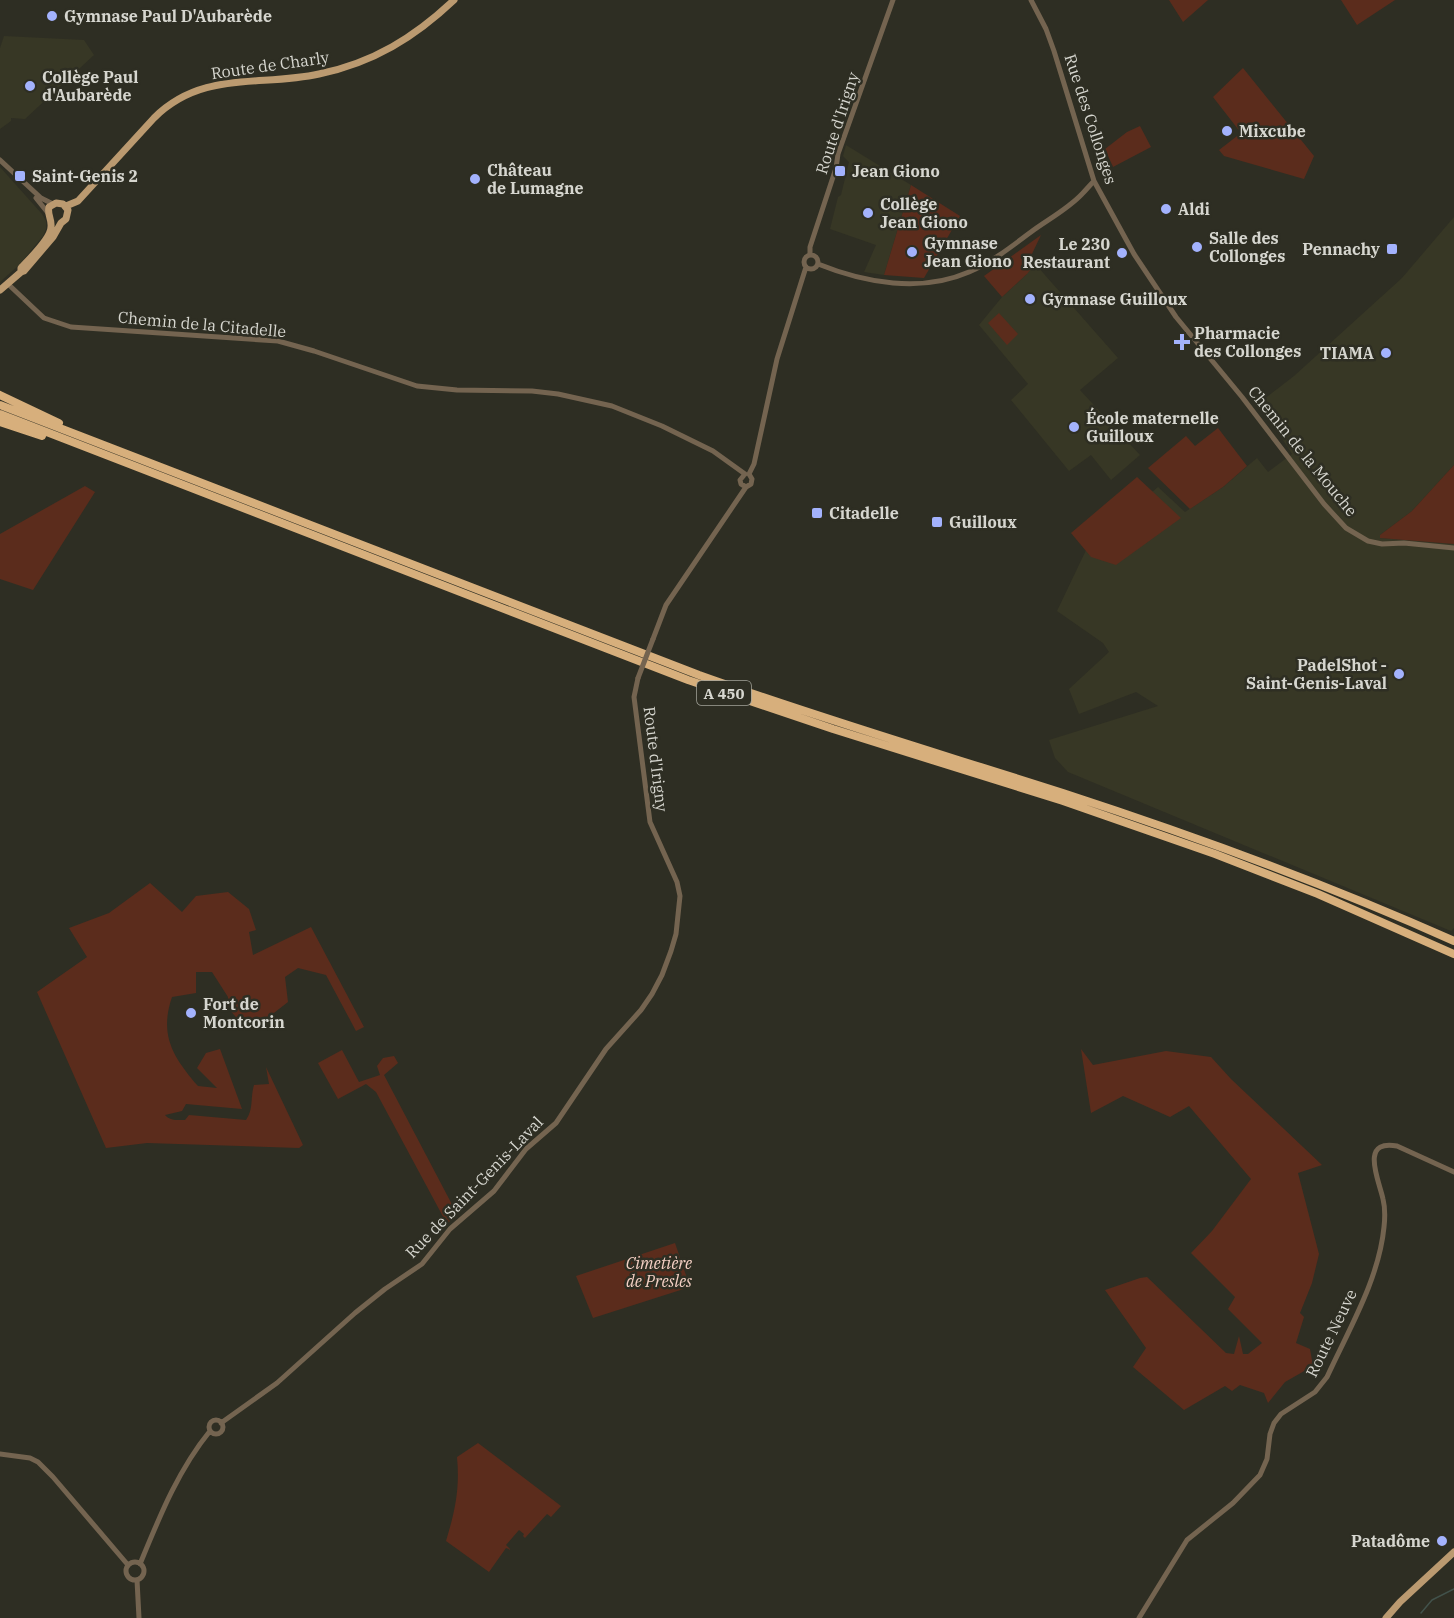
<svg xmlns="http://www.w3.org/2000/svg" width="1454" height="1618" font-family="'IBM Plex Serif',serif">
  <rect width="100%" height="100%" fill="#2e2e23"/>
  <!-- built -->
  <path fill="#373725" d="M4,36L84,40L94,55L25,119L11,118V121L0,129V48Z
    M846,145L911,185L884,275L864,272L876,245L830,229L838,197L841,195L849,162L843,156Z
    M0,167L42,214L46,221V229L43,236L19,265L0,282Z
    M1454,217V465L1412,511L1380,535V538L1454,544V928L1451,931L1068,772L1055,758L1049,740L1158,706L1136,692L1079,714L1069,689L1109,652L1103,643L1057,611L1088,546L1158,487L1185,512L1223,487L1257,458L1268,472L1292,454L1259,403L1294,376L1402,278Z
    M1030,258L1118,358L1080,390L1140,455L1111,480L1091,455L1069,471L1011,400L1028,384L979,325L1002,297L1027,274L1024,262Z"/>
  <!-- green -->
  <path fill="#5b2c1c" d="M1169,0H1208L1183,22Z
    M1341,0H1395L1357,25Z
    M1243,68L1314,156L1304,179L1224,156L1219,150L1241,133L1213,97Z
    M1140,126L1151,147L1113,167L1105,149L1127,132Z
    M911,185L960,216L924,278L884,275Z
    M1041,235L1030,258L1025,262L1031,269L1027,274L1002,297L984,276Z
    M999,313L1018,334L1007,345L988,323Z
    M1218,428L1247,466L1223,487L1190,509L1148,468L1186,436L1195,446Z
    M1454,465V544L1380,538V535L1412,511Z
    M1137,477L1181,518L1116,565L1091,557L1071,533Z
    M85,486L95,492L33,590L0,579V534Z
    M150,883L182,912L196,896L228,892L249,909L256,930L249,932L253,955L311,927L364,1027L356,1031L326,975L298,968L285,977L288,1002L261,1023L242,1024L228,1008V997L212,972H196V993L172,997C159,1035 173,1057 198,1086L217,1088L197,1068L206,1053L220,1049L242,1109L186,1104L182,1111L165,1115C170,1121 178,1120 185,1120L189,1115L246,1120C254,1108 250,1099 254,1085L269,1084L266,1067L303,1145L299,1148L147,1143L106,1148L37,992L87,957L69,928L109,913Z
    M1081,1049L1093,1065L1166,1051L1211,1057L1231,1079L1322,1165L1298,1173L1319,1254L1312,1283L1300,1313L1304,1317L1296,1343L1310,1349L1313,1366L1285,1382L1268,1403L1264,1393L1240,1385L1232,1391L1225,1386L1184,1410L1133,1367L1146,1348L1105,1290L1140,1278L1147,1277L1226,1353L1234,1354L1239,1336L1243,1354H1248L1262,1343L1228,1309L1235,1297L1191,1253L1212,1231L1251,1179L1189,1106L1170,1117L1123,1096L1091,1113Z
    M342,1050L359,1082L380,1075L377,1066L383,1058L394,1056L398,1063L384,1075L457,1214L447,1224L376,1092L366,1084L338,1099L318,1063Z
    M675,1243L690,1287L593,1318L576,1276Z
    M478,1443L561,1506L551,1517L547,1514L525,1538L523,1536L524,1534L519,1530L506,1545L511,1550L506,1548L489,1572L446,1541C455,1511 460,1489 457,1457Z"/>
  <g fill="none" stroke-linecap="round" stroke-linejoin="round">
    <!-- stream -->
    <path stroke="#42524b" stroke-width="1.5" d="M1421,1613L1432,1600L1454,1589"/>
    <!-- minor -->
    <path stroke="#746450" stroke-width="5" d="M1031,0L1046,29L1054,51L1094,181L1134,254L1176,317L1242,397L1324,504L1346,528L1368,541L1382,544L1404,543L1454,548
      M0,160L41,198L53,204
      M36,198L48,213
      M810,254V247L836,168L838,154L893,0
      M804 262a7 7 0 1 1 14 0a7 7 0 1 1-14 0Z
      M818,264C865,283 921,293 969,272C992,262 1011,247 1031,232C1047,220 1068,209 1082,194C1086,190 1090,185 1094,181
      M8,284L44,318L71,327L278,341L314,351L417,386L457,390L532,391L558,394L612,406L662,426L713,451L745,474
      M745,474L740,480L741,484L746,487
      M749,474L754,464L777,359L806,267
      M653,639L666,605L746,487L751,484L752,479L749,474
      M209 1427a7 7 0 1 1 14 0a7 7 0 1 1-14 0Z
      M221,1423L277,1383L355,1313L385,1289L422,1264L450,1229L494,1191L526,1149L556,1123L606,1049L641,1010L652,994L662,975L671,951L676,934L680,896L677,882L650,822L634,697L638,678
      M0,1454L30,1458L38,1462L53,1477L128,1565
      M126 1571a9 9 0 1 1 18 0a9 9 0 1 1-18 0Z
      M140,1564C159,1518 178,1470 210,1431
      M137,1580L139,1618
      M1139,1618L1187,1540L1233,1503L1260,1475L1267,1459L1270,1434L1274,1423L1281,1414L1315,1392L1327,1377C1349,1329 1379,1279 1384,1227C1385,1218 1385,1207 1383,1199C1379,1180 1359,1139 1397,1146L1454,1172"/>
    <!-- major -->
    <path stroke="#bb9a70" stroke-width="7" d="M66,206L78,201L154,118C202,70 260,87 319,74C373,63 415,37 454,0
      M0,290L21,272L24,271L53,237L61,223L66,219L68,210L63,204L56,203L49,207C47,215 52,219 51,227C51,239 29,259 21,268V272
      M1386,1618L1400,1602L1454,1552"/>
    <!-- highway -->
    <path stroke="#d7af7c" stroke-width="8" d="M0,395L59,423
      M0,405L699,675C819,718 941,754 1063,793C1195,836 1327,884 1454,941
      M0,414L688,680L833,729L1063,801L1215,854L1318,894L1454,954
      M0,422L42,436"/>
    <!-- minor-bridge -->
    <path stroke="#746450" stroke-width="5" d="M638,678L653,639"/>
  </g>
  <!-- markers -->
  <g fill="#a3b2fd" stroke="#2e2e23" stroke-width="2">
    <circle cx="52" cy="16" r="6"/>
    <circle cx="30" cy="86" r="6"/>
    <circle cx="1227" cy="131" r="6"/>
    <rect x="834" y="165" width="12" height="12" rx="3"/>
    <rect x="14" y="170" width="12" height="12" rx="3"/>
    <circle cx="475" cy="179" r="6"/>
    <circle cx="1166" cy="209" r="6"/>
    <circle cx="868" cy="213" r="6"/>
    <circle cx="1197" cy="247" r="6"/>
    <rect x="1386" y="243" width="12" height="12" rx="3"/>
    <circle cx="912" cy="252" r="6"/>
    <circle cx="1122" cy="253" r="6"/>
    <circle cx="1030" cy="299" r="6"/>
    <path d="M1179 333h6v6h6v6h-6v6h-6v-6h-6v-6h6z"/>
    <circle cx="1386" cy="353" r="6"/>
    <circle cx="1074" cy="427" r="6"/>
    <rect x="811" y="507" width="12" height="12" rx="3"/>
    <rect x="931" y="516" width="12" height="12" rx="3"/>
    <circle cx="1399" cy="674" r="6"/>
    <circle cx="191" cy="1013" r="6"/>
    <circle cx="1442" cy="1541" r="6"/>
  </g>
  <g text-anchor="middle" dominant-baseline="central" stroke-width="5" stroke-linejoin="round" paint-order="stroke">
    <!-- shield labels -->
    <rect fill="#2e2e23" stroke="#a4a49b" stroke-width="1.5" x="697" y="681" width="54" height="24" rx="4.5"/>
    <g font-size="15" font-weight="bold" fill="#d6d6cf">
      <text x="724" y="693">A 450</text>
    </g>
    <!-- poi labels -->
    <g font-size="16" font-weight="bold" fill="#d6d6cf" stroke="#2e2e23" text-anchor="start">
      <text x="64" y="16">Gymnase Paul D'Aubarède</text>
      <text x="42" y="77">Collège Paul<tspan x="42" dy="18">d'Aubarède</tspan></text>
      <text x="1239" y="131">Mixcube</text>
      <text x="487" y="170">Château<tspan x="487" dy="18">de Lumagne</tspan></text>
      <text x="852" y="171">Jean Giono</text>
      <text x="32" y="176">Saint-Genis 2</text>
      <text x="880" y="204">Collège<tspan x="880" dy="18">Jean Giono</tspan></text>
      <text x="1178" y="209">Aldi</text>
      <text x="1209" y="238">Salle des<tspan x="1209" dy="18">Collonges</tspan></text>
      <text x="924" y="243">Gymnase<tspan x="924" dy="18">Jean Giono</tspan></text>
      <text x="1110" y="244" text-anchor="end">Le 230<tspan x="1110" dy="18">Restaurant</tspan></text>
      <text x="1380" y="249" text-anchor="end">Pennachy</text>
      <text x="1042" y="299">Gymnase Guilloux</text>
      <text x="1194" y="333">Pharmacie<tspan x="1194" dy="18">des Collonges</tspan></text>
      <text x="1374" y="353" text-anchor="end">TIAMA</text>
      <text x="1086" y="418">École maternelle<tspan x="1086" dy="18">Guilloux</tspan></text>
      <text x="829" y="513">Citadelle</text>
      <text x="949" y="522">Guilloux</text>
      <text x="1387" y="665" text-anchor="end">PadelShot -<tspan x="1387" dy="18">Saint-Genis-Laval</tspan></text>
      <text x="203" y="1004">Fort de<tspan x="203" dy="18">Montcorin</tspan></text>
      <text x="1430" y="1541" text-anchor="end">Patadôme</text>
    </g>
    <!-- street labels -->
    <g font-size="16" fill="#d6d6cf" stroke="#2e2e23">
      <text transform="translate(270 65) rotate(-8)">Route de Charly</text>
      <text transform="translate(1091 119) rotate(72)">Rue des Collonges</text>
      <text transform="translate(837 123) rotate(-72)">Route d'Irigny</text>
      <text transform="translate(202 324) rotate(5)">Chemin de la Citadelle</text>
      <text transform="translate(1303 451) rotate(51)">Chemin de la Mouche</text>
      <text transform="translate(656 759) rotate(83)">Route d'Irigny</text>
      <text transform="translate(474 1187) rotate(-46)">Rue de Saint-Genis-Laval</text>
      <text transform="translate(1331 1333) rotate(-64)">Route Neuve</text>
    </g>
    <!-- park labels -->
    <g font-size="16" font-style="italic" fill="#f4d0c4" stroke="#2e2e23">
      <text x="659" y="1263">Cimetière<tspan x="659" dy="18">de Presles</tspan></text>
    </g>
  </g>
</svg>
